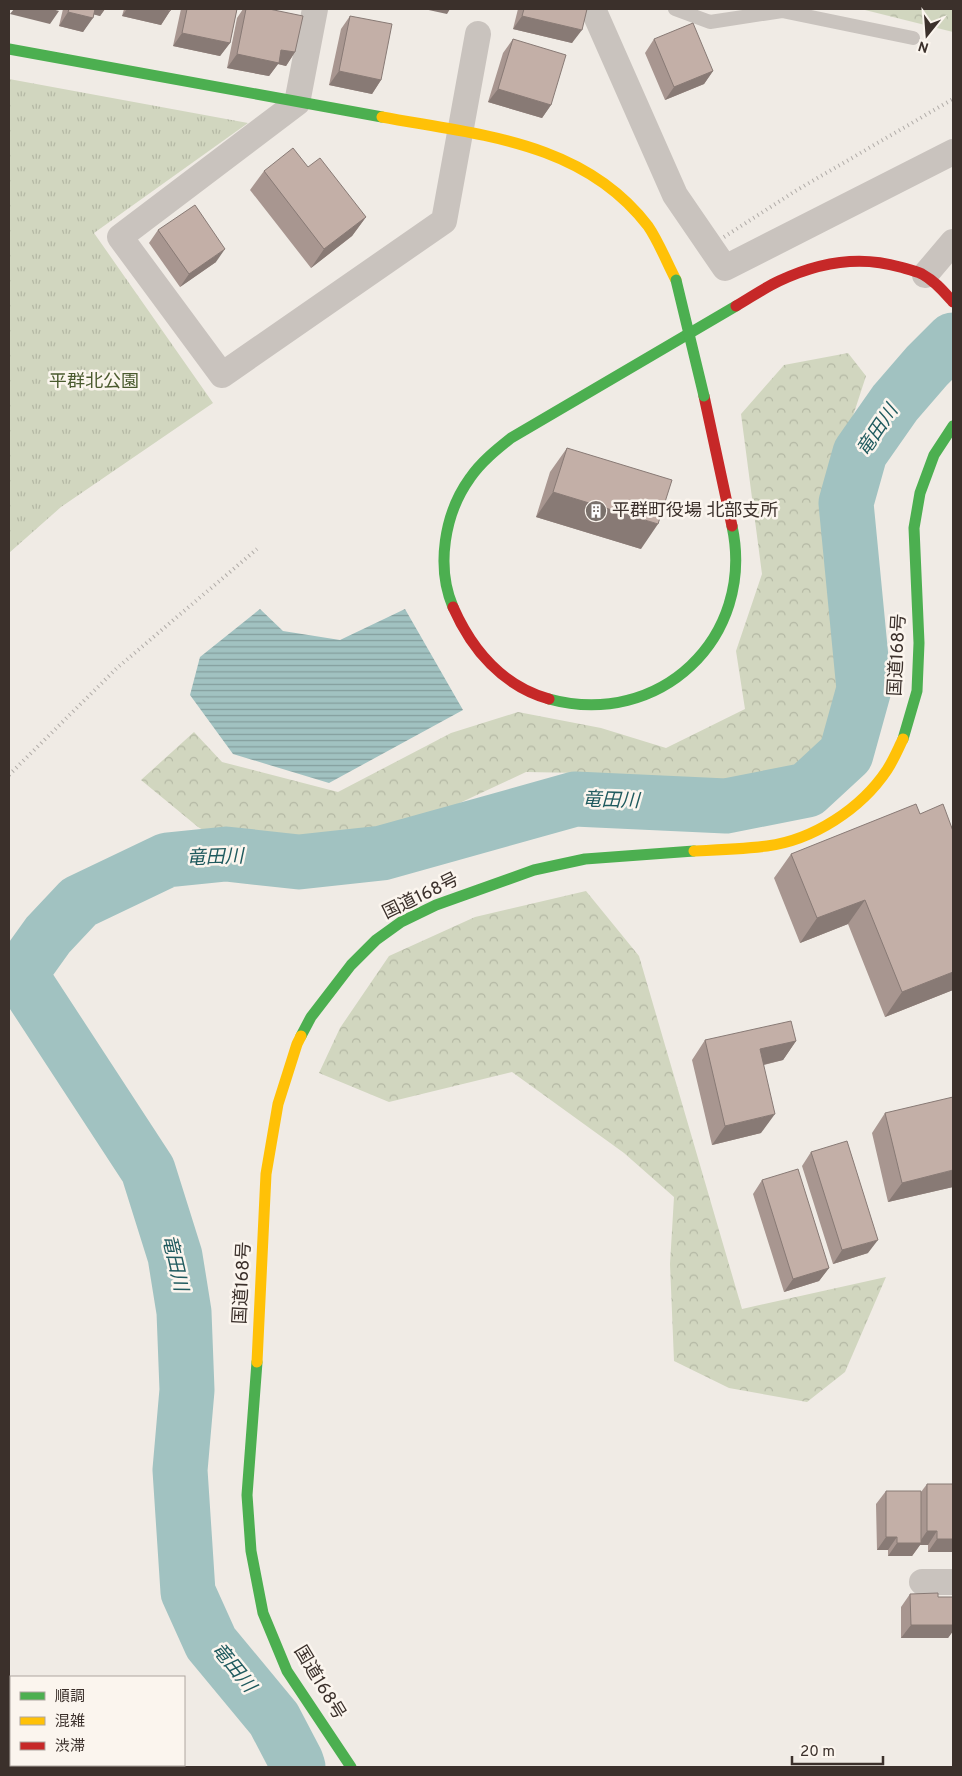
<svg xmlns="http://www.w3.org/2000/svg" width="962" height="1776" font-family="Overpass,'Noto Sans JP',sans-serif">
  <defs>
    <pattern id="forest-crowns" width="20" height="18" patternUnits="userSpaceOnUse" patternTransform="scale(1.25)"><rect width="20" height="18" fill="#d1d6bf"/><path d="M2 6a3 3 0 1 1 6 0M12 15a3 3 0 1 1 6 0" fill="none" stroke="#b4b8a4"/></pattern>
    <pattern id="park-tufts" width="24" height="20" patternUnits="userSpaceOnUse" patternTransform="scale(1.25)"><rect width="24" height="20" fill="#d1d6bf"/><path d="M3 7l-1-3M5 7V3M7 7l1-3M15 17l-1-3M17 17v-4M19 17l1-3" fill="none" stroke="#b4b8a4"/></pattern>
    <pattern id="water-rules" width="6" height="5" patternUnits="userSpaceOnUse" patternTransform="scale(1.25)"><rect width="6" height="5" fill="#a1c2c1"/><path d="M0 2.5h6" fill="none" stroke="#849e9d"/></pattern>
  </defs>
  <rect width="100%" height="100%" fill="#f0ebe5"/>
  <!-- forest -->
  <path fill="url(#forest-crowns)" d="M861,9H953V32Z
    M848,353L866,376L826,499L852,689L835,748L802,779L727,794L633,792L581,773L526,772L391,835L315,849L232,847L198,827L141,780L194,732L222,762L338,792L451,733L518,712L601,728L666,748L745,709L736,651L762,574L741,414L784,365Z
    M586,891L639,956L742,1309L886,1277L845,1372L807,1402L729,1388L674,1361L670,1264L674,1197L624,1153L512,1072L389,1102L319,1073L340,1028L389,956L475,917Z"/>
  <!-- park -->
  <path fill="url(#park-tufts)" d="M9,79L248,123L94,233L213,403L61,507L9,553Z"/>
  <!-- water -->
  <path fill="url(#water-rules)" d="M260,609L283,631L340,640L405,609L463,710L329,783L233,754L190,695L200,657Z"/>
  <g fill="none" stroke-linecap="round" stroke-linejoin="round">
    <!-- river -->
    <path stroke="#a1c2c1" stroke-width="55" d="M298,1767L296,1761L274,1719L211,1643L188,1592L180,1470L187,1390L184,1312L175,1256L148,1170L20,974L48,935L79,902L167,860L226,854L299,862L382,853L575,799L726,806L807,790L846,754L864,689L846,503L860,453L895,403L927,366L953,340"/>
    <!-- lane -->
    <path stroke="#c9c3be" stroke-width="14" d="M675,9L710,22L782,11L913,38"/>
    <!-- street -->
    <path stroke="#c9c3be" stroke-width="26" d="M315,9L297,103L120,237L222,375L444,221L478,34
      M593,9L675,195L725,268L953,152
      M925,275L953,242
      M922,1582H953"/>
    <!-- fast -->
    <path stroke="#4caf50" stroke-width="11" d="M9,49L382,117
      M453,607C436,567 444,514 470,478C481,462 496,450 511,438L736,306
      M549,699C659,729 756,638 732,526
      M903,739L917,691L919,643L914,528L920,493L934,455L953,426
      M301,1036L311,1017L351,965L376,940L401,922L436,905L534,870L585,859L694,851
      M257,1362L247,1495L251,1551L263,1613L287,1671L351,1767"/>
    <!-- slow -->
    <path stroke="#ffc107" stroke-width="11" d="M382,117C479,135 583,141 648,226C659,242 667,263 676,280
      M694,851C718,850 743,849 767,846C813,840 861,809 887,770C893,761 898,749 903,739
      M257,1362L266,1174L278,1104L297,1044L301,1036"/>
    <!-- jam -->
    <path stroke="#c62828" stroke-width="11" d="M736,306C750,298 764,288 779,281C817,263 859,255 900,267C907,269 916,271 922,274C935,281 944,292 953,302
      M704,396L732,526
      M453,607C472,650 503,686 549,699"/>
    <!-- rail -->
    <path stroke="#b1aca8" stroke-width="4" stroke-dasharray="1 4" stroke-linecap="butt" d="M724,237L797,190L953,99
      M9,775L117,668L257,549"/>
    <!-- fast-bridge -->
    <path stroke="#4caf50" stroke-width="11" d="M676,280L704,396"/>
  </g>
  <!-- wall -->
  <path fill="#a89690" d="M63,9H105L100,16L94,14L83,32L59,26Z
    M124,9H171L170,11L161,25L122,16Z
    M181,9H237L230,43L220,56L173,46Z
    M243,9H269L295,52L286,66L278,64L269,76L227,68L237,18Z
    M518,9H587L572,43L513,29Z
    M350,16L381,80L372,94L329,85L341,29Z
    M513,39L551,105L542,118L488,102L503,53Z
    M654,39L713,71L704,84L665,100L645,53Z
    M308,167L366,217L352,236L311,268L250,190L264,171Z
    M158,230L216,262L180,287L149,243Z
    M567,448L641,549L536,517L550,472Z
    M920,814L953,990L885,1017L848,924L800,943L774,878L791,854Z
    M705,1040L796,1041L783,1060L764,1065L761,1133L712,1145L692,1060Z
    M885,1113L953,1187L888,1202L872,1133Z
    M811,1152L868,1253L833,1264L802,1166Z
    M762,1180L829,1268L819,1281L784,1292L753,1194Z
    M927,1484H953V1550L952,1552H928V1545H920L912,1556H888V1550H877L876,1504L886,1491L921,1492Z
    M910,1594L938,1597H953V1631L948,1638H901V1607Z"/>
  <!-- shaded-wall -->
  <path fill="#887a75" d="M14,9H52L59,11L50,24L10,14Z
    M91,9H105L100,16L88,13Z
    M127,9H159L170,11L161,25L122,16Z
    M424,9H450L447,14Z
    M68,12L93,18L83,32L59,26Z
    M522,16L582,30L572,43L513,29Z
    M182,33L230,43L220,56L173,46Z
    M281,50L295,52L286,66L278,64L269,76L227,68L237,54Z
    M339,71L381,80L372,94L329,85Z
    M713,71L704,84L665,100L674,87Z
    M498,89L551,105L542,118L488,102Z
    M366,217L352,236L311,268L324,249Z
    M225,249L216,262L180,287L189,274Z
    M553,492L658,524L641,549L536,517Z
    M865,900L848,924L800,943L817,918Z
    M953,972V990L885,1017L902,992Z
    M796,1041L783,1060L746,1069L760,1049Z
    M775,1114L761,1133L712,1145L725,1126Z
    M953,1170V1187L888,1202L902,1183Z
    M878,1240L868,1253L833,1264L842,1250Z
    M829,1268L819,1281L784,1292L793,1279Z
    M927,1531H937L928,1545H920L912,1556H888L897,1543H919Z
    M886,1537H897L888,1550H877Z
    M937,1539H953V1550L952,1552H928Z
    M911,1625H953V1631L948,1638H901Z"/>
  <!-- building -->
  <path fill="#c3afa7" stroke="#887a75" d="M69,9H95L93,18L68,12Z
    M159,9H171L170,11Z
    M187,9H237L230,43L182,33Z
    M246,9H269L303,16L295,52L281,50L279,63L237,54Z
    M524,9H587L582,30L522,16Z
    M350,16L392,24L381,80L339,71Z
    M693,23L713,71L674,87L654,39Z
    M513,39L566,55L551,105L498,89Z
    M293,148L308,167L320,158L366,217L324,249L264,171Z
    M195,205L225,249L189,274L158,230Z
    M567,448L672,480L658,524L553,492Z
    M916,804L920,814L943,804L953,831V972L902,992L865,900L817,918L791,854Z
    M791,1021L796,1041L760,1049L775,1114L725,1126L705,1040Z
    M953,1097V1170L902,1183L885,1113Z
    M847,1141L878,1240L842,1250L811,1152Z
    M798,1169L829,1268L793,1279L762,1180Z
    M927,1484H953V1539H937V1531H927Z
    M886,1491H921V1543H897V1537H886Z
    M938,1593V1597H953V1625H911L910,1594Z"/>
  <!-- icons -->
  <defs>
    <g id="building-disc" transform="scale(1.125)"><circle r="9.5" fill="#7a716c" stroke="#fbf5ee"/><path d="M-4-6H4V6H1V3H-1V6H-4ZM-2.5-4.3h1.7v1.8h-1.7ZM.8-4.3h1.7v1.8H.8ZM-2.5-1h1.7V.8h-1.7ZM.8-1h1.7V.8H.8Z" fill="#fff"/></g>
  </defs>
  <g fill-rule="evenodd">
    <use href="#building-disc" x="596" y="511"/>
  </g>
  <g text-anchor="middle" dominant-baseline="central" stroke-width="5" stroke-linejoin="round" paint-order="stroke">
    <!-- park labels -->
    <g font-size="18" fill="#4a5a2e" stroke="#fbf5ee">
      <text x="94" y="382">平群北公園</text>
    </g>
    <!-- poi labels -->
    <g font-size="18" fill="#3b302b" stroke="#fbf5ee" text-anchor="start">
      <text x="612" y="511">平群町役場 北部支所</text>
    </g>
    <!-- street labels -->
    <g font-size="18" fill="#3b302b" stroke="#fbf5ee">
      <text transform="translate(898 655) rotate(-87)">国道168号</text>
      <text transform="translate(421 897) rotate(-26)">国道168号</text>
      <text transform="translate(243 1283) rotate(-87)">国道168号</text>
      <text transform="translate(319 1683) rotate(59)">国道168号</text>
    </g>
    <!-- water labels -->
    <g font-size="19" font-style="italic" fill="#1f5a5e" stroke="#fbf5ee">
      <text transform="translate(878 431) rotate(-56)">竜田川</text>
      <text transform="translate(611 801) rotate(2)">竜田川</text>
      <text transform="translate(215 858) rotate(-2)">竜田川</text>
      <text transform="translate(174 1263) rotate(77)">竜田川</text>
      <text transform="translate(233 1668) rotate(51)">竜田川</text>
    </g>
  </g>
  <!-- border -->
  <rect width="962" height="1776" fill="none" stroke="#3b302b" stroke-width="20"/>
  <!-- legend -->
  <rect x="10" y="1676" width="175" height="90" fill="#fbf5ee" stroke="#aea6a0"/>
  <rect x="20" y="1692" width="25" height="8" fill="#4caf50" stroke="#aea6a0"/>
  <text x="55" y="1701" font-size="15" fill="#3b302b">順調</text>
  <rect x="20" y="1717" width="25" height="8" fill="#ffc107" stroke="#aea6a0"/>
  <text x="55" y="1726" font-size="15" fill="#3b302b">混雑</text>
  <rect x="20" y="1742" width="25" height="8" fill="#c62828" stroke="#aea6a0"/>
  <text x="55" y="1751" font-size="15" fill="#3b302b">渋滞</text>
  <!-- north arrow -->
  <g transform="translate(927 35) rotate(197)" stroke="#fbf5ee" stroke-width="4" paint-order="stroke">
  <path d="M0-4L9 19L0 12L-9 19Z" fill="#3b302b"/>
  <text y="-8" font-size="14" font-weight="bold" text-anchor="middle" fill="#3b302b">N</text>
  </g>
  <!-- scale -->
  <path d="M792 1756v8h91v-8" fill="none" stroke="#3b302b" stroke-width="2.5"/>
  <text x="800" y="1756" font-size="15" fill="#3b302b" stroke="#fbf5ee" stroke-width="4" paint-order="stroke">20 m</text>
</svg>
